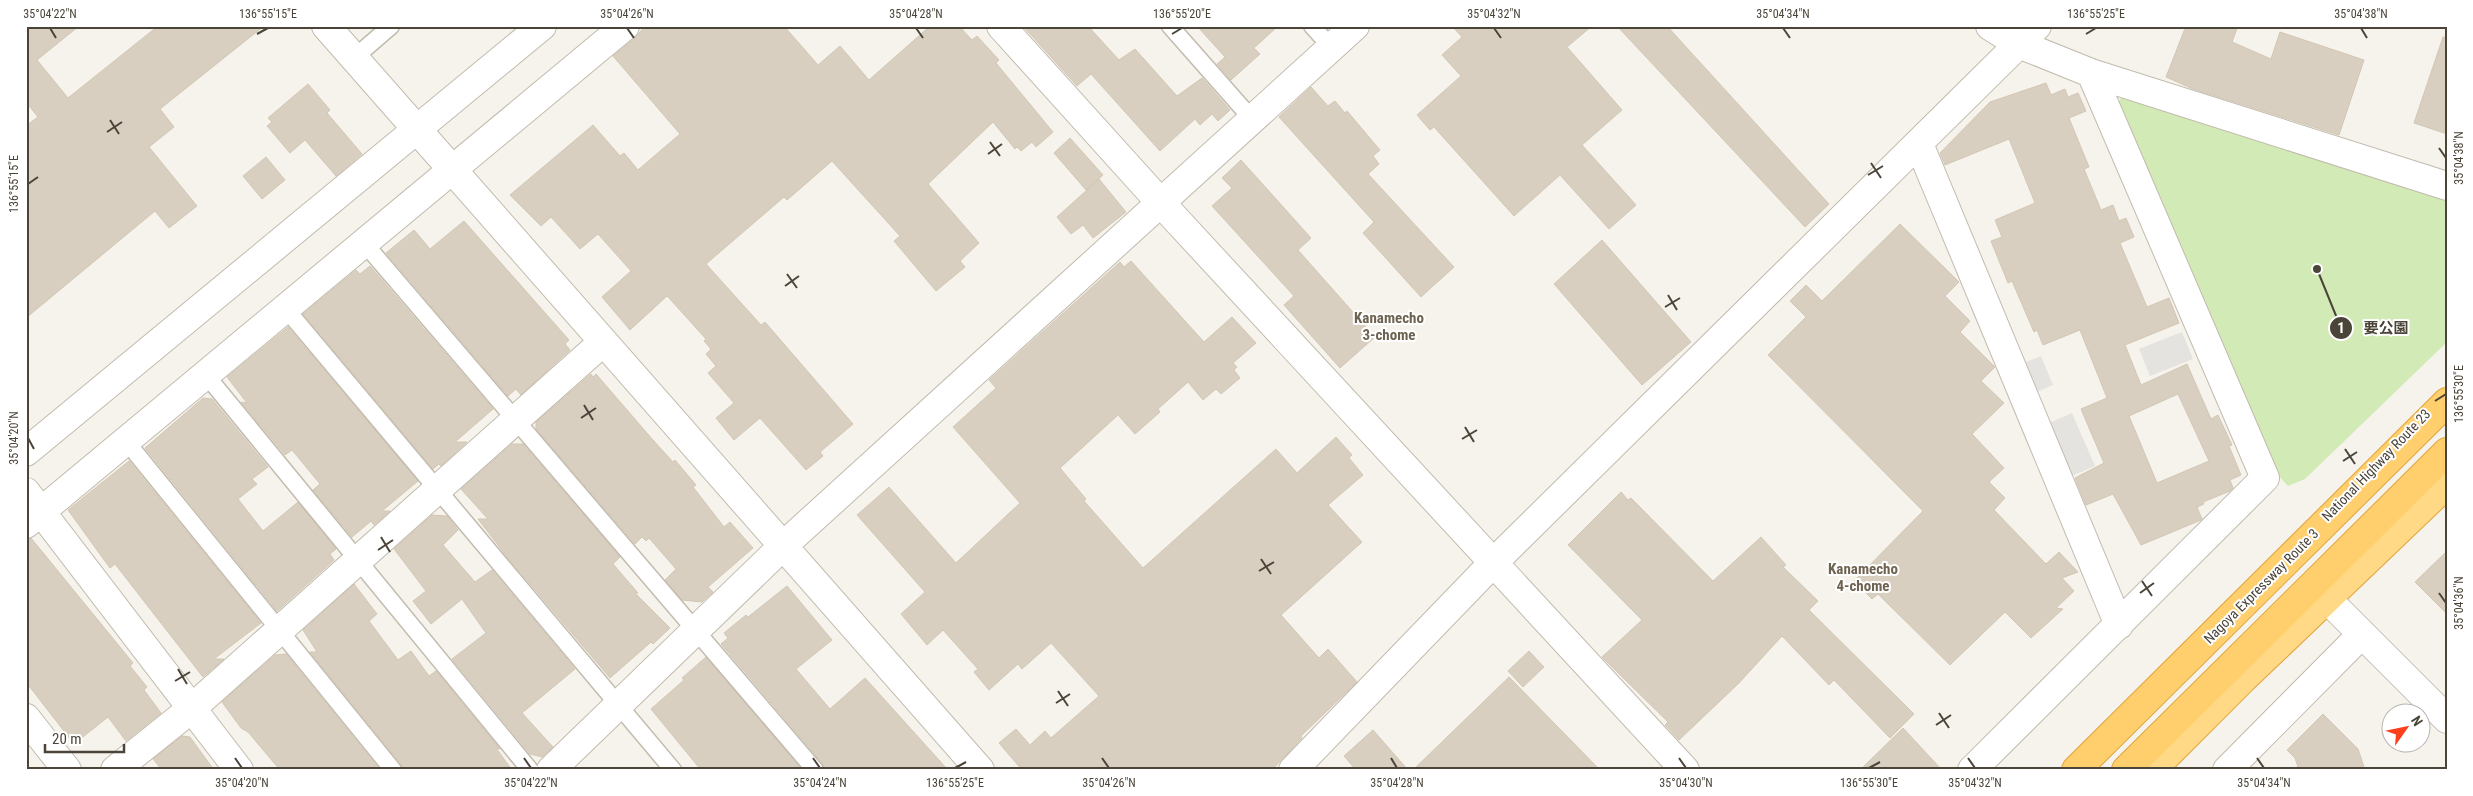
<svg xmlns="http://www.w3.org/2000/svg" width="2473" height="796" font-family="'Roboto Condensed','Noto Sans JP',sans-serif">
  <rect width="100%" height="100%" fill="#f6f3ec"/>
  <!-- green -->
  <path fill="#d2eab5" d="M2124,93L2447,196V342L2305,479L2288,486L2277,474L2117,105Z"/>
  <!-- parking -->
  <path fill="#e5e3e0" d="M2182,332L2193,359L2150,376L2139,349Z
    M2041,356L2053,385L2032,394L2019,365Z
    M2072,413L2095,466L2065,479L2042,426Z"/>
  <!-- building -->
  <path fill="#d8cfc1" stroke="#d3c7b4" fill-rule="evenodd" d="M26,26H79L37,60L68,98L158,26H264L160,109L174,127L149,147L197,206L169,228L155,211L26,318V126L38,117L26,102Z
    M645,26H784L818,65L840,46L869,80L930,26H959L972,40L977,36L999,60L996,63L1053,132L1036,147L1032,142L1021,151L1017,147L1015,149L993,122L928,184L979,243L960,261L965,267L936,291L894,241L900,236L832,161L787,200L784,197L706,264L761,325L765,322L853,424L820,452L823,456L806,470L760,418L734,440L716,418L734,403L708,373L716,366L706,354L711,349L704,341L706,339L669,298L667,296L630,330L602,297L631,271L598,234L580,249L551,217L541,226L510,195L593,125L620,156L624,153L638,170L680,134L613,56L635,38Z
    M1023,26H1088L1119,60L1135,49L1177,96L1202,78L1230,110L1218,121L1212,114L1200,125L1195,119L1160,151L1091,74L1077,86Z
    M1197,26H1278L1254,48L1260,54L1231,80L1217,64L1225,57Z
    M1452,26H1592L1567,47L1622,110L1582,145L1636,205L1609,229L1560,175L1514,216L1434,127L1430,130L1417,115L1461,76L1442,55L1462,37Z
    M1617,26H1667L1829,204L1805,227Z
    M2186,26H2238L2232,42L2271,59L2280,32L2364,60L2339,135L2193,89L2166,77Z
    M2443,37H2447V134L2414,123Z
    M2046,83L2051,95L2065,89L2068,97L2078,93L2086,111L2069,118L2089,167L2084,169L2101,210L2113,205L2119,221L2126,218L2134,237L2120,243L2147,307L2169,298L2179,323L2125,345L2141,385L2187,364L2211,419L2218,415L2232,445L2229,446L2241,475L2230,480L2233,488L2230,491L2203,502L2204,504L2197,507L2202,519L2201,520L2141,545L2113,494L2086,505L2075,478L2104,463L2081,409L2107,398L2080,330L2043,345L2037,330L2034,332L2012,281L2008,283L1991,241L2002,237L1995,220L2035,203L2009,139L1945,165L1940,153L1990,102ZM2178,394L2209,461L2157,483L2129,416Z
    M308,84L330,110L327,113L362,154L336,176L305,140L290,153L267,126L272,122L268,118Z
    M1311,87L1328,106L1335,101L1345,113L1347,111L1380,150L1373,156L1379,164L1368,174L1454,267L1421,297L1363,233L1374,222L1279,117Z
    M1070,138L1103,175L1086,190L1054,153Z
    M266,157L285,180L262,199L243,176Z
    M1241,160L1311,238L1298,250L1375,337L1340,368L1284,305L1294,296L1212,206L1232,188L1222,178Z
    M1099,179L1126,212L1093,238L1083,225L1071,234L1057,217Z
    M464,221L569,340L565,344L570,350L521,395L516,389L508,396L386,253L414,230L430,249Z
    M1900,224L1959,282L1945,296L1970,321L1960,332L1995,367L1981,381L2004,403L1972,434L2004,468L1989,482L2005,498L1994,510L2046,564L2059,552L2078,572L2062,578L2074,591L2056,608L2063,609L2031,638L2005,612L1950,665L1878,594L1872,599L1854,581L1923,511L1768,355L1806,317L1790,301L1806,285L1822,301Z
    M1602,240L1691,342L1642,385L1554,284Z
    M1131,261L1204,342L1232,317L1256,343L1233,363L1237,367L1234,370L1240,378L1221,394L1216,389L1203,400L1188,382L1158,409L1160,412L1135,434L1118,415L1060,468L1086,499L1084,501L1143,568L1276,449L1297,473L1336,437L1352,455L1349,458L1363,475L1328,505L1362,542L1281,615L1319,658L1328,649L1357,682L1301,736L1302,738L1272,770H1022L999,743L1016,729L1030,745L1045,731L1051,738L1099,696L1051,643L1022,669L1018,664L989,690L974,672L978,669L943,630L927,645L901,614L925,592L857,515L889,487L956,563L1020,503L953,427L996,388L989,380L1120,262L1124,267Z
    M370,266L493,409L455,442H467L441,466L439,464L433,469L303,314L356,270L360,274Z
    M288,327L418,481L382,511H390L374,525L371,521L352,537L313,490L320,484L292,450L285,455L241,402L247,403L227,377Z
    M591,374L593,377L596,374L653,440L673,462L675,460L696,485L693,487L724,527L730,522L753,548L708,587L713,592L702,602L682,600L665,580L676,569L649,538L646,541L642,537L635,544L536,429V422Z
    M203,398L212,399L268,467L252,479L257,484L238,499L263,531L298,502L336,549L330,554L334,560L277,611L145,448Z
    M512,444H523L620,557L613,564L638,593H635L670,628L653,644L651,642L610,678L508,558L478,519H488L461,489Z
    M129,461L261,623L214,659H224L203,677L115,564L110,568L68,510Z
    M1621,492L1628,500L1631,498L1713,581L1761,537L1786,565L1783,567L1818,601L1809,610L1914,714L1890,738L1834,680L1829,685L1782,636L1739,683L1679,740L1665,725L1668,722L1602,657L1642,620L1568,545Z
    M432,515L447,516L458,530L443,545L475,582L492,570L575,669L522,713L553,747L542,757L530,754L452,659L486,633L462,599L431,624L413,601L426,591L394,549Z
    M31,538L133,663L130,666L147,687L144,690L161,713L126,741L108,717L74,744L26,682V539Z
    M2447,551V614L2415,582Z
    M354,584L377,614L369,621L398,660L411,651L429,676L436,671L500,749L496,748L512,770H403L401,764L310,652H317L303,630Z
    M787,586L832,640L796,669L830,709L865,678L948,770H825L823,764L721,644L728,638L724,633L746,615L748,617Z
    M1529,651L1544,667L1523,687L1508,671Z
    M286,654L380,770H280L248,732L241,728L222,702L275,655Z
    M706,657L802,770H701L651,709L684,680L682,678Z
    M1509,677L1600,770H1413Z
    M2323,714L2358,749L2365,770H2299L2295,758L2287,750Z
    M1903,728L1942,770H1860Z
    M1373,730L1408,770H1356L1344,756Z
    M182,736L190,737L214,770H162L153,759Z"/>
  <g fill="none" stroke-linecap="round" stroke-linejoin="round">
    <!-- service casing -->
    <g stroke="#c2bbae" stroke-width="19">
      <path id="service" d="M1170,26L1252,119
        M1312,26L1331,47
        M354,58L391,26
        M365,244L815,770
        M286,309L673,770
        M206,375L530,770
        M126,441L393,770"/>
    </g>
    <!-- minor casing -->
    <g stroke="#c2bbae" stroke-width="30">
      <path id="minor" d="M1001,26L1160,202L1685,770
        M1990,26L2019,44L2091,73L2447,186
        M1919,144L2119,625
        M26,452L542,26
        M26,492L239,770
        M26,524L625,26
        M2327,599L2447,719
        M26,718L67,770
        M115,770L191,709L603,342
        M551,770L784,545L1355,26
        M1293,770L1493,563L2037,26
        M1972,770L2265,478L2091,73
        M2227,770L2362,634"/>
    </g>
    <!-- tertiary casing -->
    <g stroke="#c2bbae" stroke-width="30">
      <path id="tertiary" d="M326,26L980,770"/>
    </g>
    <!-- trunk casing -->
    <g stroke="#e0a43c" stroke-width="30">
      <path id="trunk" d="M2152,770L2243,679L2447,484"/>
    </g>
    <!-- motorway casing -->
    <g stroke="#e0a43c" stroke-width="30">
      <path id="motorway" d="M2076,770L2447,402
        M2126,770L2447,452"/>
    </g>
    <!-- service -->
    <use href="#service" stroke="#fff" stroke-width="16"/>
    <!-- minor -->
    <use href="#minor" stroke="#fff" stroke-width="28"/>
    <!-- tertiary -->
    <use href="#tertiary" stroke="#fff" stroke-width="28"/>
    <!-- trunk -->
    <use href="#trunk" stroke="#ffd985" stroke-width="28"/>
    <!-- motorway -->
    <use href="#motorway" stroke="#ffcf6e" stroke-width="28"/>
  </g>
  <!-- ticks -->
  <path fill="none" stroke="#4b4439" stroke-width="2" d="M50,28L56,38M627,28L634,38M916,28L923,38M1494,28L1501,38M1783,28L1790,38M2361,28L2367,38M257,34L268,28M1172,34L1182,28M2086,34L2096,28M110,120L119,134M107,132L122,122M990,142L1000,156M2439,148L2446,158M988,154L1002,144M1871,163L1881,178M1868,175L1883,166M28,184L38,177M787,274L797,288M785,286L799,276M1668,295L1677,310M1665,307L1680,298M2435,401L2446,394M584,405L593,420M581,418L596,408M1465,427L1474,442M28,438L34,449M1462,439L1477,430M2345,449L2355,464M2343,461L2357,452M381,537L390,552M378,550L393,540M1261,559L1271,574M1259,571L1274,562M2142,581L2152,596M2140,593L2154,583M2439,593L2446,603M178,669L187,684M175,681L190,672M1058,691L1068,706M1056,703L1070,694M1939,713L1949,728M1936,725L1951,715M235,758L242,768M524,758L531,768M813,758L820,768M1102,758L1109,768M1391,758L1397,768M1679,758L1686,768M1968,758L1975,768M2257,758L2264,768M955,768L966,762M1869,768L1880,762"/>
  <g text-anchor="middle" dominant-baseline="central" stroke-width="4" stroke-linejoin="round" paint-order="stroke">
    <!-- street labels -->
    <g font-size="14" fill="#4b4439" stroke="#fff">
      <text transform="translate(2376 465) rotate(-46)">National Highway Route 23</text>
      <text transform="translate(2261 586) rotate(-45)">Nagoya Expressway Route 3</text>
    </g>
    <!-- neighbourhood labels -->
    <g font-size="15" font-weight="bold" fill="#6e6250" stroke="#fff">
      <text x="1389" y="318">Kanamecho<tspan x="1389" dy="17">3-chome</tspan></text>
      <text x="1863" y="569">Kanamecho<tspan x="1863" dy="17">4-chome</tspan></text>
    </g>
  </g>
  <!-- callouts -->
  <path fill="none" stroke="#4b4439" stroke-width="2" d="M2317 269L2341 328"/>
  <g fill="#4b4439" stroke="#fff" stroke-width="2">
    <circle cx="2317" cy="269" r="5"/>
    <circle cx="2341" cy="328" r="12"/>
  </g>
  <g font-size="15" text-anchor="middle" font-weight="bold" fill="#fff">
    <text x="2341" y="333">1</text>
  </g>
  <g font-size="15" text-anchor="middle" font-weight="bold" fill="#4b4439" stroke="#fff" stroke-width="4" stroke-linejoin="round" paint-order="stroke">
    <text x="2386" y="333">要公園</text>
  </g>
  <!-- border -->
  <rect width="2473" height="796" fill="none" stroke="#ffffff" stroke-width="55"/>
  <!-- north arrow -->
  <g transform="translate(2406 728) rotate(57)"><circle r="24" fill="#ffffff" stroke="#b7b4b0"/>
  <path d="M0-4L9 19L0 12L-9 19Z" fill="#fc3f1d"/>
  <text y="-8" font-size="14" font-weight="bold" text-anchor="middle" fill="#4b4439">N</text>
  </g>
  <!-- scale -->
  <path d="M45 744v8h79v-8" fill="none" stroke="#4b4439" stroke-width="2.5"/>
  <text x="52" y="744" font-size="15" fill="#4b4439" stroke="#ffffff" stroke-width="4" paint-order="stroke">20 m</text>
  <rect x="28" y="28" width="2418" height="740" fill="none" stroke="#4b4439" stroke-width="2"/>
  <g font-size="12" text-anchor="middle" fill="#4b4439">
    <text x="50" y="18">35°04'22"N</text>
    <text x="268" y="18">136°55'15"E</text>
    <text x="627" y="18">35°04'26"N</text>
    <text x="916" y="18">35°04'28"N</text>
    <text x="1182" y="18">136°55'20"E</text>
    <text x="1494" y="18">35°04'32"N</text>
    <text x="1783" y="18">35°04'34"N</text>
    <text x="2096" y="18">136°55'25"E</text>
    <text x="2361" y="18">35°04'38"N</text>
    <text transform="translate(2459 158) rotate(-90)" y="4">35°04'38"N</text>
    <text transform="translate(14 184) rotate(-90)" y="4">136°55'15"E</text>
    <text transform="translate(2459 394) rotate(-90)" y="4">136°55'30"E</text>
    <text transform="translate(14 438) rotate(-90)" y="4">35°04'20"N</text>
    <text transform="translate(2459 603) rotate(-90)" y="4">35°04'36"N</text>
    <text x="242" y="787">35°04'20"N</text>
    <text x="531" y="787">35°04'22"N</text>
    <text x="820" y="787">35°04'24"N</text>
    <text x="955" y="787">136°55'25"E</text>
    <text x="1109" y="787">35°04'26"N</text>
    <text x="1397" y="787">35°04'28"N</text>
    <text x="1686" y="787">35°04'30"N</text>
    <text x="1869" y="787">136°55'30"E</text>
    <text x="1975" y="787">35°04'32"N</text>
    <text x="2264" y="787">35°04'34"N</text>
  </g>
</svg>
